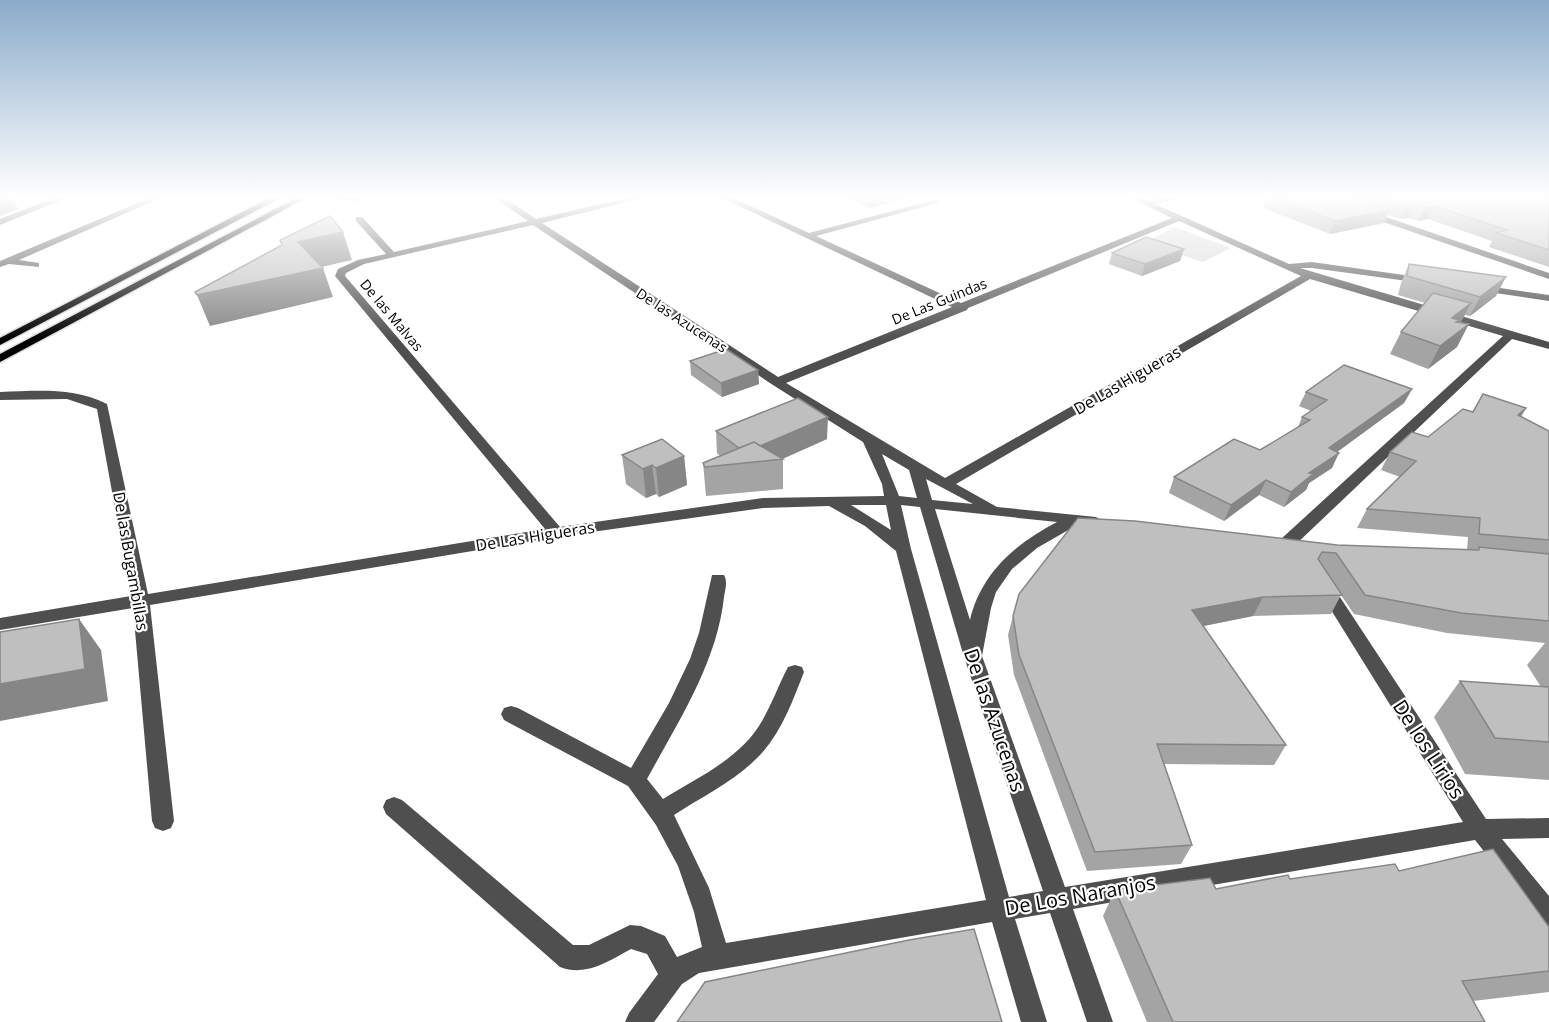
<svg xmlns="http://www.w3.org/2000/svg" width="1549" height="1022" font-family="'Open Sans',sans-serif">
  <rect width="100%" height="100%" fill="#fff"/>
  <!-- green -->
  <path fill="#d6d6d6" d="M1175,227L1231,248L1203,262L1145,243Z"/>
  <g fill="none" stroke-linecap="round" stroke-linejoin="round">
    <!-- major casing -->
    <g stroke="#dbdbdb" stroke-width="3">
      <path id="major" d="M271,197H282L0,345V338Z
        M298,197H308L0,362V354Z"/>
    </g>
    <!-- minor -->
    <path fill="#4f4f4f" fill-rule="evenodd" d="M57,197H69L0,225V219Z
      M152,197H163L19,260L39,263V267L9,264L0,267V261Z
      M319,197H361L362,199L358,201Z
      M493,197H503L536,219L631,197H647L542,223L778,377L952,307L720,197H731L809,233L938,199V203L816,236L961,303L1172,218L1129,197H1140L1147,200L1186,197L1155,204L1289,264L1312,262L1425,278V282L1422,283L1312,268H1300L1549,342V349L1512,339L1293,547H1281L1279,543L1281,539L1503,336L1310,279L956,484L997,507L1096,517L1104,522L1096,527L1077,525L1037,548L1012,569L996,592L991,608L982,656L1065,887L1463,822L1318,589L1320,585H1332L1486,819L1549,818V838L1502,839L1549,896V927L1541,923L1475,840L1073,909L1113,1022H1087L1050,913L1015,919L1047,1022H1021L992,922L699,973L682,984L654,1022H625L629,1013L658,974L647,954L631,949C609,961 586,977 560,967L386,814L383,807L386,800L394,797L402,800L573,945H589L630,925L641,926L665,936L677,957L702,947L694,912L678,866L656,825L628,786L504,720L501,714L504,708L511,706L518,708L631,768L669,703L690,659L699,633L712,575H724C728,582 725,590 724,597C717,663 678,722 647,779L663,799C697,778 737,760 759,726C771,707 778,686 788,667L795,665L802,667L804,672C793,700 782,731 761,754C737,780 703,796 674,815L709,888L726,943L986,900L896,551L865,526L829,506L763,508L556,537L150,605L174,821L171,828L163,831L155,828L152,821L133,608L0,630V618L131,596L97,409L67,399L0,400V392C37,391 73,387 107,404L148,594L545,529L335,276L338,269L358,260L386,254L356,221V217H362L394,252L528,221ZM1179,221L1301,276L945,478L786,383L967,310L968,308ZM533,225L773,385L863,442L882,484L884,496L763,498L560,527L345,276L346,273L364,264ZM882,454L909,470L917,498L899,496ZM926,479L973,504L932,500ZM851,505H886L891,530ZM901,505L920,507L964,657L1043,891L1009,897L911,549ZM935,509L1057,522C1015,544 981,573 970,620Z
      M1366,210L1549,273V279L1363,215V211Z
      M1479,285L1549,295V301L1475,290L1474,288Z"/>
    <!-- major -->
    <use href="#major" fill="#000" fill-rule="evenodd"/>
  </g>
  <!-- wall -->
  <path fill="#a4a4a4" d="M842,197H911L870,208Z
    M1267,197H1549V267L1489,247L1492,241L1428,219L1419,221L1408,218L1401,219L1387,215L1384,223L1330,234L1263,208Z
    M1184,249L1180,261L1142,276L1109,264L1112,253Z
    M1409,264L1496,296L1470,316L1465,315L1460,323L1457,347L1428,369L1390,354L1401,332L1425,303L1398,295L1401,283Z
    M690,361L758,370L759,384L722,397L691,375Z
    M1412,389L1404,403L1337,452L1332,468L1309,483L1306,490L1284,507L1259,495L1224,521L1169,493L1174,477L1260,450L1298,427L1302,417L1311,411L1299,406L1306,392Z
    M1483,394L1526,408L1521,417L1549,431V780L1465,774L1434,717L1460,681L1541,687L1527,665L1545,643L1447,633L1354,614L1341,595L1331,614L1253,616L1203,626L1286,745L1274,765L1164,764L1192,845L1181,864L1087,871L1014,675L1008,635L1013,616L1337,545L1467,550L1468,537L1357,528L1367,509L1400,477L1381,470L1390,452L1428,437L1472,412Z
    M716,431L827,439L782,459H783V489L706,496L703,463L720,456L717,453Z
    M622,455L684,456L687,485L659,497L656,494L646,498L626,484Z
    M1399,871L1549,927V992L1473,1001L1485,1022H1147L1103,916L1115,890L1216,889L1290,879Z"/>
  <!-- shaded-wall -->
  <path fill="#868686" d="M0,197H12L18,209L0,216Z
    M871,197H911L870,208Z
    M1414,205L1408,218L1401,219L1406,206Z
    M1434,206L1428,219L1419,221L1425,208Z
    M1389,210L1384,223L1330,234L1335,221Z
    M343,232L352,260L308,270L298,242Z
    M1184,249L1180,261L1142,276L1145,264Z
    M323,268L333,297L210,326L197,295Z
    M1506,277L1496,296L1470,316L1480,297Z
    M1471,303L1459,325L1469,324L1457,347L1428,369L1440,346L1452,318Z
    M758,370L759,384L722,397L721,383Z
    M1412,389L1404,403L1322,463L1329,448Z
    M1526,408L1515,425L1518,415Z
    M828,417L827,439L780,460L744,453Z
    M1339,453L1332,468L1309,483L1306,490L1284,507L1291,492L1309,473Z
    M684,456L687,485L659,497L656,468Z
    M652,465L656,494L646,498L643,469Z
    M1266,480L1259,495L1224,521L1231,505Z
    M1263,597L1253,616L1184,630L1192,610Z
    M79,619L101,650L108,701L0,721V684Z"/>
  <!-- building -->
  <path fill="#bfbfbf" stroke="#868686" stroke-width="1.5" d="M1272,197H1352L1389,210L1335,221Z
    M1379,197H1549V250L1496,233L1507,230L1434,206L1425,208L1414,205L1406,206Z
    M330,216L343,232L298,242L323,268L197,295L195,292L282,245L280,240Z
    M1146,237L1184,249L1145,264L1112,253Z
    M1409,264L1506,277L1480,297L1407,276Z
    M1433,293L1471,303L1452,318L1459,320L1456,322L1469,324L1440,346L1401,332Z
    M726,349L758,370L721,383L690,361Z
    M1344,365L1412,389L1329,448L1339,453L1309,473L1313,474L1291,492L1266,480L1231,505L1174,477L1234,439L1260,450L1310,420L1302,417L1327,400L1306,392Z
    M1483,394L1526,408L1518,415L1549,431V540L1479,534L1480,518L1367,509L1416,461L1390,452L1412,432L1428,437L1463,409L1473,412Z
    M798,398L828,417L760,446L754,442L739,448L716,431Z
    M662,439L684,456L656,468L652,465L643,469L622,455Z
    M754,442L783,459L705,467L703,463Z
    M1078,518L1135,521L1337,545L1479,550V547L1549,554V621L1461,613L1365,595L1336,553L1322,552L1318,559L1342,595L1263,597L1192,610L1286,745L1157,744L1192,845L1095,852L1019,655L1013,616L1019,594Z
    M79,619L85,669L0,684V632Z
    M1460,681L1549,687V742L1495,738Z
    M1493,849L1549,927V971L1462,981L1485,1022H1173L1115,890L1210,878L1216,889L1288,875L1290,879L1395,864L1399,871Z
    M974,929L1002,1022H677L705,982L909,940Z"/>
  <!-- sky -->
  <linearGradient id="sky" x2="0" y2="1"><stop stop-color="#8aabca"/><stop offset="0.58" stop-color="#fff"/><stop offset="1" stop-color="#fff" stop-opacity="0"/></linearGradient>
  <rect width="1549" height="340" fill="url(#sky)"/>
  <g text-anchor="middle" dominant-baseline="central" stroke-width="4.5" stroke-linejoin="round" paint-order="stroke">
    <!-- far-street labels -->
    <g font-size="14" fill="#000" stroke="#fff">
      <text transform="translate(939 301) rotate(-22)">De Las Guindas</text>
      <text transform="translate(392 315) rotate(50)">De las Malvas</text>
      <text transform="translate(682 320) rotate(33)">De las Azucenas</text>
    </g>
    <!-- street labels -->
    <g font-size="16" fill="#000" stroke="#fff">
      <text transform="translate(1127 380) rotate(-30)">De Las Higueras</text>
      <text transform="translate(535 536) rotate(-9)">De Las Higueras</text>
      <text transform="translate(131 561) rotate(80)">De las Bugambillas</text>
    </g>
    <!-- near-street labels -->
    <g font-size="20" fill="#000" stroke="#fff">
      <text transform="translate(995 720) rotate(71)">De las Azucenas</text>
      <text transform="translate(1429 749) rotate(57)">De los Lirios</text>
      <text transform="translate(1080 895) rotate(-10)">De Los Naranjos</text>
    </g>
  </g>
</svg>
